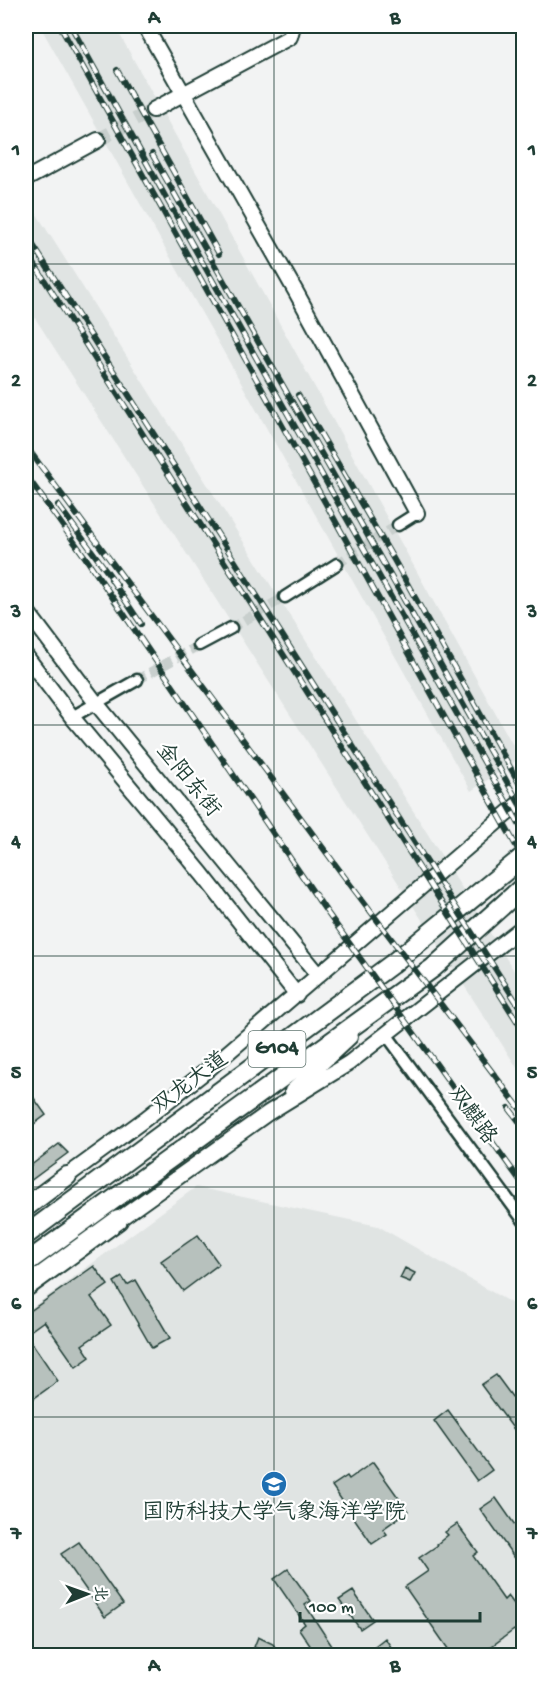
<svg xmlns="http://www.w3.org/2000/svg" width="549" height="1681" font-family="'Gochi Hand','LXGW WenKai TC',sans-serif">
  <rect width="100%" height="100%" fill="#f2f3f3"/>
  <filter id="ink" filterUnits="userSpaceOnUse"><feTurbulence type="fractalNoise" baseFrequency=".0167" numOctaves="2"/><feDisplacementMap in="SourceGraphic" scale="12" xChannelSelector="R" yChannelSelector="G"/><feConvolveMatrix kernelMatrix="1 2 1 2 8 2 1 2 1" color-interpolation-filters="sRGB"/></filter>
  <g filter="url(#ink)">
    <!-- built -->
    <path fill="#e0e4e3" d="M40,26H115L520,758L471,791Z
      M26,197L523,985V1077L26,304Z
      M196,1187L378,1226L523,1310V1655H26V1312Z"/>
    <!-- building -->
    <path fill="#b7c1bd" stroke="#1f3d34" stroke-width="1.5" d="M26,1087L46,1115L26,1130Z
      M59,1144L68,1153L26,1184V1169Z
      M198,1235L219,1264L183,1291L161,1261Z
      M94,1266L108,1285L91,1297L111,1325L82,1345L90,1357L76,1367L44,1321L26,1334L58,1381L26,1404V1314Z
      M405,1268L415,1273L410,1282L400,1278Z
      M122,1277L127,1285L136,1280L170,1338L152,1348L114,1282Z
      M496,1375L524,1413V1443L481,1385Z
      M448,1410L492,1470L477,1481L434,1421Z
      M373,1462L408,1511L383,1529L387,1534L372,1544L332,1486L347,1476L349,1479Z
      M496,1498L524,1538V1571L480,1509Z
      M457,1524L478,1552L473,1556L504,1600L508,1596L524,1617V1629L517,1634L514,1630L478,1656H453L405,1587L428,1571L419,1558L438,1545L437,1544L448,1535L445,1532Z
      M79,1542L123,1604L105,1617L61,1554Z
      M288,1569L311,1601L305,1605L336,1652L331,1656H317L299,1629L305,1624L274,1579Z
      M353,1591L373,1620L360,1629L339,1600Z
      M258,1637L273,1644L281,1656H274L254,1647Z
      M385,1638L397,1656H374L370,1650Z"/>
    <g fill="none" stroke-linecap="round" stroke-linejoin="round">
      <!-- street-tunnel -->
      <path stroke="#c8cfcd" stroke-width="10" stroke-dasharray="10 5" stroke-linecap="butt" d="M337,564L398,525
        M231,628L285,597
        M137,680L199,645"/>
      <!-- secondary-tunnel -->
      <path stroke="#c8cfcd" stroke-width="14" stroke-dasharray="14 7" stroke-linecap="butt" d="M98,140L153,110"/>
      <!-- street casing -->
      <g stroke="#1f3d34" stroke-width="15">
        <path id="street" d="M398,525L417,513
          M285,597L337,564
          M199,645L231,628
          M72,717L137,680
          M386,1034L524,1221"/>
      </g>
      <!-- secondary casing -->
      <g stroke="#1f3d34" stroke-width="18">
        <path id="secondary" d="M145,26L296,292L417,513
          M153,110L290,37L293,26
          M28,178L98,140
          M26,610L96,703L318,975
          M26,656L72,717L202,874L297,995
          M292,1091L350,1037
          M67,1176L145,1119L211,1067L524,799
          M118,1220L268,1113L349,1063L524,926"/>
      </g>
      <!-- highway casing -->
      <g stroke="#1f3d34" stroke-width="22">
        <path id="highway" d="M26,1207L67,1176
          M26,1235L392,964L524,856
          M26,1263L433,968L524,886
          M26,1287L118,1220"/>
      </g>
      <!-- street -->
      <use href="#street" stroke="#fff" stroke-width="10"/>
      <!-- secondary -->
      <use href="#secondary" stroke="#fff" stroke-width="14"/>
      <!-- highway -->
      <use href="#highway" stroke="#fff" stroke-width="18"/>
      <!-- rail casing -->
      <g stroke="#1f3d34" stroke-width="6">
        <path id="rail" d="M60,26L524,860
          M71,26L165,196L524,833
          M117,70L219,254
          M152,154L524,812
          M26,234L524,1014
          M26,251L524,1032
          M298,395L394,560L524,792
          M26,446L346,879L524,1114
          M26,475L85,557L324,908L524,1186
          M58,505L117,585
          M111,579L141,624
          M509,1108L524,1128"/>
      </g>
      <!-- rail -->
      <use href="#rail" stroke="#fff" stroke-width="4" stroke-dasharray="11" stroke-linecap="butt"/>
    </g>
  </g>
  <!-- grid -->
  <path fill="none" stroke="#1f3d34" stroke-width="1.5" stroke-opacity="0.55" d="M274,26V1656M26,264H524M26,494H524M26,725H524M26,956H524M26,1187H524M26,1417H524"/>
  <!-- icons -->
  <defs>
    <g id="university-disc" transform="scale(1.35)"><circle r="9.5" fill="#1f6fb2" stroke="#fff"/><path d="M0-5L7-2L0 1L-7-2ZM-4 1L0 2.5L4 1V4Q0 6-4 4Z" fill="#fff"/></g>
  </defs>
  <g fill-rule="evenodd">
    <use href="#university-disc" x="274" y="1484"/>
  </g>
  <g text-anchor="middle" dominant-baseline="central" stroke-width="4.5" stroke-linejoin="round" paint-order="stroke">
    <!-- shield labels -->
    <rect fill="#fff" stroke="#627771" stroke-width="1.5" x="248.5" y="1031" width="57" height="36" rx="4.5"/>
    <g font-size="21" font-weight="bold" fill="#1f3d34">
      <text x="277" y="1049">G104</text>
    </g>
    <!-- street labels -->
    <g font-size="22" fill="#1f3d34" stroke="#fff">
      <text transform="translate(187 781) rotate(51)">金阳东街</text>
      <text transform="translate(191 1084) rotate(-37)">双龙大道</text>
      <text transform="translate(471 1116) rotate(54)">双麒路</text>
    </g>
    <!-- poi labels -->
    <g font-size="22" fill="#1f3d34" stroke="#fff">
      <text x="274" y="1514">国防科技大学气象海洋学院</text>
    </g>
  </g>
  <!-- margin -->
  <rect width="549" height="1681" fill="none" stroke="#fff" stroke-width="66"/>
  <!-- north arrow -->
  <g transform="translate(87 1594) rotate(89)" stroke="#ffffff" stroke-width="4.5" paint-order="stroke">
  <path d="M0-4.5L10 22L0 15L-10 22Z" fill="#1f3d34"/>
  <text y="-9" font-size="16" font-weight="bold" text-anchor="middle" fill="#1f3d34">北</text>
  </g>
  <!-- scale -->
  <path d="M300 1612v9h180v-9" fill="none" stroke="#1f3d34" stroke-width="3"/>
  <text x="309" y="1612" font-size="18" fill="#1f3d34" stroke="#ffffff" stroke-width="4.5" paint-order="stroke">100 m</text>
  <rect x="33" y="33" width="483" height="1615" fill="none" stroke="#1f3d34" stroke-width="2"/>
  <g font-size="20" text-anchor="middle" font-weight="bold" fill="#1f3d34">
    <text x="154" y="23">A</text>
    <text x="395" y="23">B</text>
    <text x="16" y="155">1</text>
    <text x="532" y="155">1</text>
    <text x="16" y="386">2</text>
    <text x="532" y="386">2</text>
    <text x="16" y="617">3</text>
    <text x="532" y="617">3</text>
    <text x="16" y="847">4</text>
    <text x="532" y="847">4</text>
    <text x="16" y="1078">5</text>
    <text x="532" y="1078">5</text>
    <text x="16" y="1309">6</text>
    <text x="532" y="1309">6</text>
    <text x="16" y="1539">7</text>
    <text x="532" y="1539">7</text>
    <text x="154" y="1671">A</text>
    <text x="395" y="1671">B</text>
  </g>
</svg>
